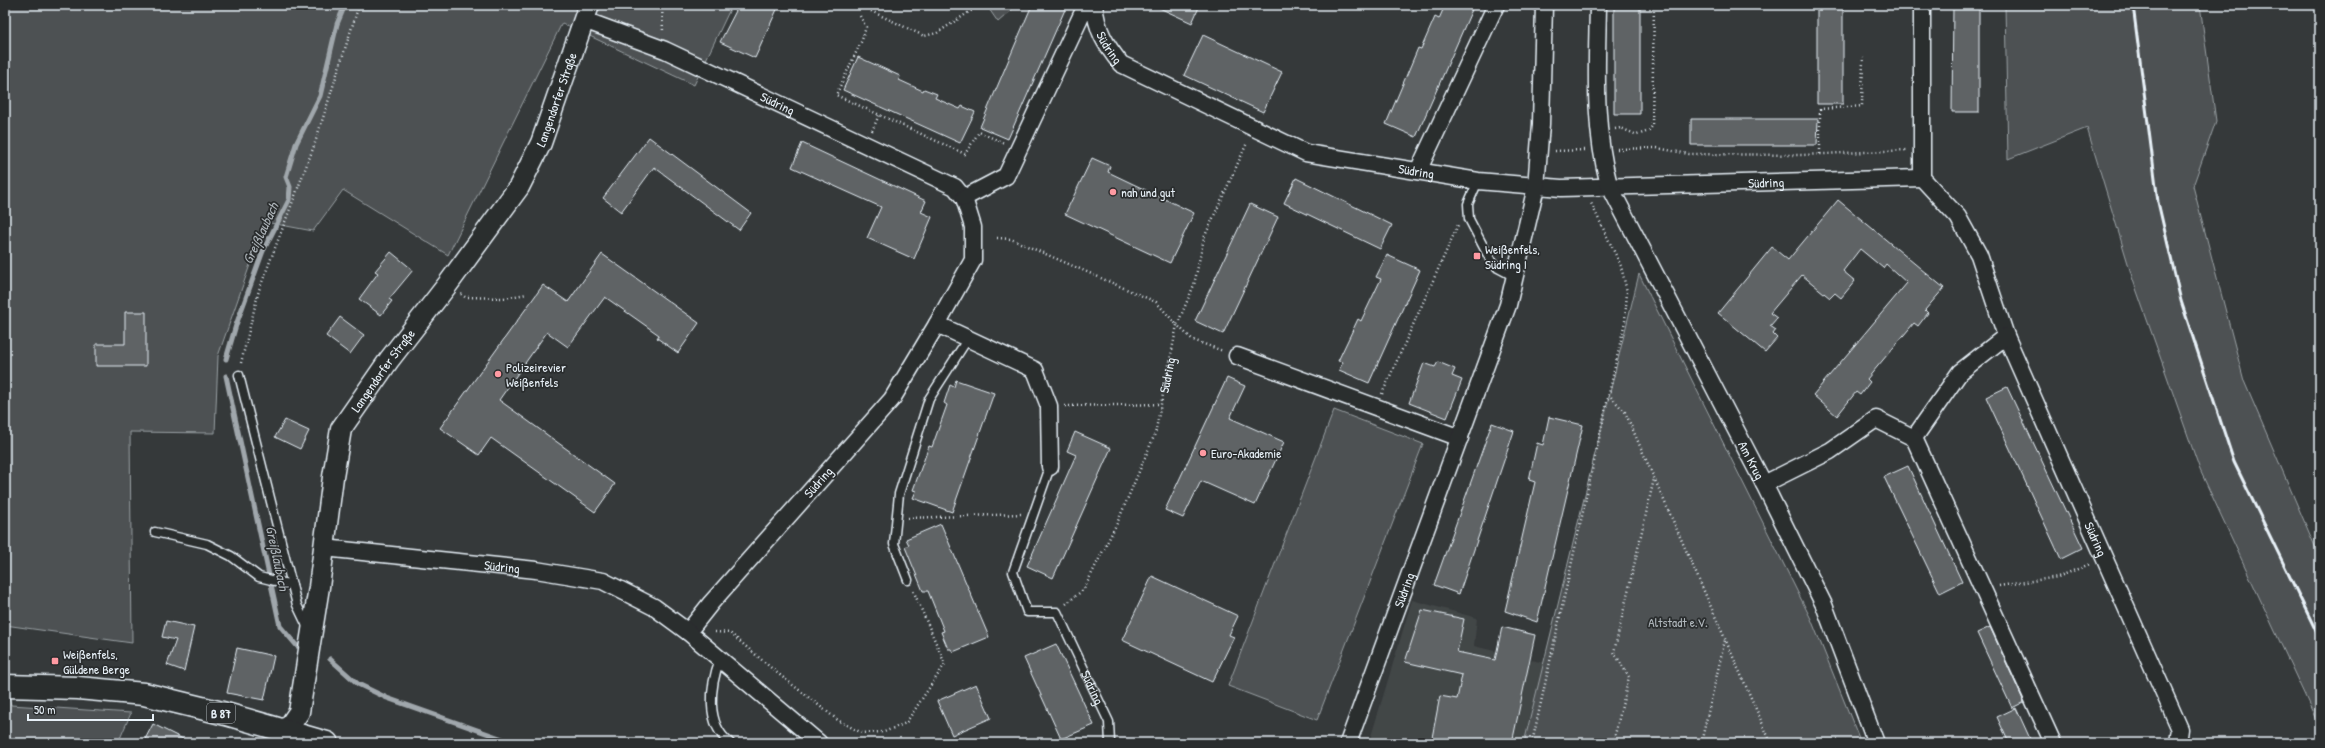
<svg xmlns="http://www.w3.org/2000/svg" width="2325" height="748" font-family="'Patrick Hand',sans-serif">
  <rect width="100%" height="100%" fill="#35393a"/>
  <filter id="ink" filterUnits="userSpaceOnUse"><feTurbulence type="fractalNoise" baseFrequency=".025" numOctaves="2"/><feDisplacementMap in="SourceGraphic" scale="8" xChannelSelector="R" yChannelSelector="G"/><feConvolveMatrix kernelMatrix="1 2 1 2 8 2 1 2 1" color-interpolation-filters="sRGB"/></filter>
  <g filter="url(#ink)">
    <!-- built -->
    <path fill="#424647" d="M1412,600L1477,618L1474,646L1544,663L1524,743H1369Z"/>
    <!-- green -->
    <path fill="#4d5152" stroke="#9aa1a5" d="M5,5H732L694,85L562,23L448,255L343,190L313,231L265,222L218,356L215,433L130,432L132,643L5,625Z
      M989,5H1012L1014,8L998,22L987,6Z
      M2005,5H2200L2216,121L2193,186L2244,381L2320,558V728L2200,470L2133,280L2087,128L2008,159Z
      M1639,274L1811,619L1861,743H1524Z
      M1334,410L1423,444L1317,720L1228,686Z
      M5,682L11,705L131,713L118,743H5Z"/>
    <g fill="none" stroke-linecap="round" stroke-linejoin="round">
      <!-- stream -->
      <path stroke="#a0a7ac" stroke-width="5" d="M226,359L236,325L263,251L289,200L290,187L286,177L296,144L320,96L337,24L345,5
        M226,376L280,626L297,646
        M330,659L358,684L387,698L514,743"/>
    </g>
    <!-- building -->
    <path fill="#5f6365" stroke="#e8f1f8" d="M739,5H779L755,58L720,42Z
      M1032,5H1067L1008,139L980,127Z
      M1153,5H1200L1192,23Z
      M1445,5H1474L1416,137L1386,124L1418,48L1421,49L1435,17L1439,19Z
      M1614,5H1640V114H1614Z
      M1817,5H1843V104H1817Z
      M1953,5H1979V112H1952Z
      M1203,35L1282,72L1263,112L1184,75Z
      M858,57L900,76L899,80L923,91L924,89L937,94L935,98L960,109L962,106L975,112L960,143L843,90Z
      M1691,119H1818L1817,145H1691Z
      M649,137L751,213L739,230L654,167L621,212L603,198Z
      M802,143L926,201L921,212L932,217L914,259L867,238L881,207L792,167Z
      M1092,158L1110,166L1108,172L1194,213L1170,263L1065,214Z
      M1296,178L1392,225L1380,249L1284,203Z
      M1838,200L1944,288L1925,310L1928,313L1918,326L1914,323L1867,379L1870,382L1860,395L1856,392L1837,416L1813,395L1907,283L1886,264L1883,268L1860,249L1843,271L1855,281L1841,298L1835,293L1830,298L1802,275L1770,313L1777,318L1770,326L1776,330L1773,334L1777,338L1765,352L1718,313L1772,247L1788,260Z
      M1250,204L1278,217L1223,334L1195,321Z
      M391,252L413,270L389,299L392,301L381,315L359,299L378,273L375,271Z
      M602,254L699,323L678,353L657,338L659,335L605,297L568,347L547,332L499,400L615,484L595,512L491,438L479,455L440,428L543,285L568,302Z
      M1387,255L1420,270L1369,383L1339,370L1343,362L1338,361L1358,319L1361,321L1381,279L1376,277Z
      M125,312H146V366H96V344H125Z
      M340,317L364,335L350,354L326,336Z
      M1438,362L1455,369L1452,376L1462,380L1447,418L1409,403L1424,363L1435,367Z
      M1227,378L1245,386L1230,418L1284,442L1255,505L1201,481L1183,518L1165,510Z
      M956,380L994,393L952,512L913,498L916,491L913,490L929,446L932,447L947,405L944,403L950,385L954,387Z
      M2007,387L2083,548L2061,559L1986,397Z
      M1549,417L1583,425L1537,622L1505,611L1535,482L1529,480L1537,443L1543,445Z
      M285,420L309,431L300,449L275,437Z
      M1492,423L1514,431L1459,594L1434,585Z
      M1075,432L1111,448L1053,578L1027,566L1076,455L1067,451Z
      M1908,466L1962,582L1940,593L1884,477Z
      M941,524L989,637L953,652L951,649H948L941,632L944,631L928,591H923L905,547L909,545L906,539Z
      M1152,576L1238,616L1229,635L1234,637L1212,682L1122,640Z
      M1422,610L1464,619L1457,652L1495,660L1502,627L1535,635L1512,743H1431L1440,696L1457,699L1462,675L1405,662Z
      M166,621L194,627L184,671L167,665L176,640L162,637Z
      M1990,627L2024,702L2012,708L1977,633Z
      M1056,644L1094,725L1061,739L1024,658Z
      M237,648L274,656L264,700L227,693Z
      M976,684L991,718L952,735L937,701Z
      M2016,708L2032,743H2009L1997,717Z
      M153,724L191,743H143Z"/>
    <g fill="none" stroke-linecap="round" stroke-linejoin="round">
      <!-- service casing -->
      <g stroke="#e8f1f8" stroke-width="11">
        <g id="service">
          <path d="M1478,181L1468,204L1469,219L1491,261L1498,268L1515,277"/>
          <path d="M239,375L297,605L308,628"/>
          <path id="s2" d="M1050,467L1013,572L1027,612H1057L1109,722L1110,743"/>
          <path d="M155,532L207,544L231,556L259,577L292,585"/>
          <path d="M908,580L894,544L899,494L929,399L967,340"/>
          <path d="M720,659C710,686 705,724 730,743"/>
        </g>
      </g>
      <!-- minor casing -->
      <g stroke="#e8f1f8" stroke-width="19">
        <g id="minor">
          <path id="s3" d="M1094,5C1097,31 1105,44 1121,64L1306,153L1478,181L1561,188L1922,178"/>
          <path id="s4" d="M1598,5C1597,66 1593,126 1609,185L1764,484L1824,605L1876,743"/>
          <path id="s5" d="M1922,5V178L1958,217L1979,255L2006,336L2180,729L2178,743"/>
          <path id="s6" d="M584,20L665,50L955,187L964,198L973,227V260L937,324L892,399L711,603L688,632"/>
          <path d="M1418,171L1496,5"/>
          <path d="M964,198L1006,176L1083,12"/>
          <path d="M937,324L1035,370L1049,406L1050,467"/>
          <path d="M1237,356L1460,438"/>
          <path d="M1914,438L1960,372L2006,336"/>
          <path d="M1764,484L1830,451L1876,419L1914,438L2053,743"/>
          <path id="s7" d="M324,548L536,570L603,581L654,607L688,632L819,743"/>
          <path d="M278,743L286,731"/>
          <path id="s8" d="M1348,743L1508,305L1536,187L1541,124L1544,5"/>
        </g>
      </g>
      <!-- tertiary casing -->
      <g stroke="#e8f1f8" stroke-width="23">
        <g id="tertiary">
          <path id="s9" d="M286,731L299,712L319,587L333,477L341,429L389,360L448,284L519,187L541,143L589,5"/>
        </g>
      </g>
      <!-- primary casing -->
      <g stroke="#e8f1f8" stroke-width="25">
        <path id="primary" d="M5,686L78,688L144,694L226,714L327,743"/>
      </g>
      <!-- path -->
      <g stroke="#e8f1f8" stroke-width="2.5" stroke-dasharray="1 3" stroke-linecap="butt">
        <path d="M662,5L663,32"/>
        <path d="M871,11L924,36L937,33L980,5"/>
        <path d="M860,16L866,27L862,40L836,95L965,154L979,132L1004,143"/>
        <path d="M1615,129L1621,128L1637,135L1649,131L1652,126L1654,5"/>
        <path d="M872,131L879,115"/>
        <path d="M1617,149L1657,148L1689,154L1802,155L1907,150"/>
        <path d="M1555,151L1586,150"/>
        <path d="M1820,154V109L1862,106L1863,57"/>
        <path d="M997,238L1011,239L1156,302L1177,325L1194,285L1204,238L1247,143"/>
        <path d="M461,294L465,297L504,298L527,294"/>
        <path d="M241,363L259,290L314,146L359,5"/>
        <path d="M1382,394L1458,225"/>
        <path d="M1611,397L1625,412L1771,743"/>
        <path d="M1065,406L1161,404"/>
        <path d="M908,518L1021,514"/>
        <path d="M1999,586L2058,577L2090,564"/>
        <path id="s1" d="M1066,604L1084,589L1118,521L1155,434L1177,325L1193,340L1223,351"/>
        <path d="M715,632L730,633L776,672L839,721L862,733L884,732L906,723L945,664L913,590"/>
        <path d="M1532,743L1625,321L1627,292L1621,266L1591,203"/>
        <path d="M1613,743L1629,677L1614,652L1654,479"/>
        <path d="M1701,743L1725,640"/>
      </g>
      <!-- service -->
      <use href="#service" stroke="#2a2d2e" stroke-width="8"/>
      <!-- minor -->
      <use href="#minor" stroke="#2a2d2e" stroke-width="16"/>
      <!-- tertiary -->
      <use href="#tertiary" stroke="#2a2d2e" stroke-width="20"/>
      <!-- primary -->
      <use href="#primary" stroke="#2a2d2e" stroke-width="22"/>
      <!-- rail -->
      <path stroke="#e8f1f8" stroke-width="3" d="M2133,5L2158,202L2181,301L2234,462L2320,639"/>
    </g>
  </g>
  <!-- markers -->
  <g fill="#ff9aa2" stroke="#2a2d2e" stroke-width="1.5">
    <circle cx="1113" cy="192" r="4"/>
    <rect x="1473" y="252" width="8" height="8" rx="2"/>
    <circle cx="498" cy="374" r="4"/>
    <circle cx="1203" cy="453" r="4"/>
    <rect x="51" y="657" width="8" height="8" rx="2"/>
  </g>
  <g text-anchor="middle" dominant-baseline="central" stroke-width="3.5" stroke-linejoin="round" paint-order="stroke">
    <!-- shield labels -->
    <rect fill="#2a2d2e" stroke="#afb6bb" stroke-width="1" x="207" y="703" width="28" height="20" rx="3"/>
    <g font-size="12" font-weight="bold" fill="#e8f1f8">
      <text x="221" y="713">B 87</text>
    </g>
    <!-- street labels -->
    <g font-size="13" fill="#e8f1f8" stroke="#2a2d2e">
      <text stroke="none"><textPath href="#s3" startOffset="46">Südring</textPath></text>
      <text stroke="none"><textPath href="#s9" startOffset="705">Langendorfer Straße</textPath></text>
      <text stroke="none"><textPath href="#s6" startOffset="211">Südring</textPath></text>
      <text stroke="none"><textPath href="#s3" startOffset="383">Südring</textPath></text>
      <text stroke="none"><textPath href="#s3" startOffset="734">Südring</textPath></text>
      <text stroke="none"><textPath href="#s9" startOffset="381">Langendorfer Straße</textPath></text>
      <text stroke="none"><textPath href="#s1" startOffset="254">Südring</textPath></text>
      <text stroke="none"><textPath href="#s4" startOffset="491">Am Krug</textPath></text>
      <text transform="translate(818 482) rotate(-49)">Südring</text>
      <text stroke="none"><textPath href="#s5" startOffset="577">Südring</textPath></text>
      <text stroke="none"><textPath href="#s7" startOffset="179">Südring</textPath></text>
      <text stroke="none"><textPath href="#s8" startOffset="163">Südring</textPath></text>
      <text stroke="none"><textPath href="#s2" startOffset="267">Südring</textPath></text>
    </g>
    <!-- poi labels -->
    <g font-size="13" fill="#e8f1f8" stroke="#2a2d2e" text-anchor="start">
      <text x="1121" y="192">nah und gut</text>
      <text x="1485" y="249">Weißenfels,<tspan x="1485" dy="15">Südring I</tspan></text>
      <text x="506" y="367">Polizeirevier<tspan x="506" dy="15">Weißenfels</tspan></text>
      <text x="1211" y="453">Euro-Akademie</text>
      <text x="63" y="654">Weißenfels,<tspan x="63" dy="15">Güldene Berge</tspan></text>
    </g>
    <!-- park labels -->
    <g font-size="13" fill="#b2b9be" stroke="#2a2d2e">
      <text x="1678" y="622">Altstadt e.V.</text>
    </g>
    <!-- water labels -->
    <g font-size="14" font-style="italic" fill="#acb3b8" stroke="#2a2d2e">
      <text transform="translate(260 233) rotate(-65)">Greißlaubach</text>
      <text transform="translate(278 558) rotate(78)">Greißlaubach</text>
    </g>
  </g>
  <!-- margin -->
  <rect width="2325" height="748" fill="none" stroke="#2a2d2e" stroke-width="20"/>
  <rect x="10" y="10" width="2305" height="728" fill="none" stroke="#e8f1f8" stroke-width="1.5" filter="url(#ink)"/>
  <!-- scale -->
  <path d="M28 714v6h125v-6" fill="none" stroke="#e8f1f8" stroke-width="2"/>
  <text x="34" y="714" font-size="12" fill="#e8f1f8" stroke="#2a2d2e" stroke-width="3" paint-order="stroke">50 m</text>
</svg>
